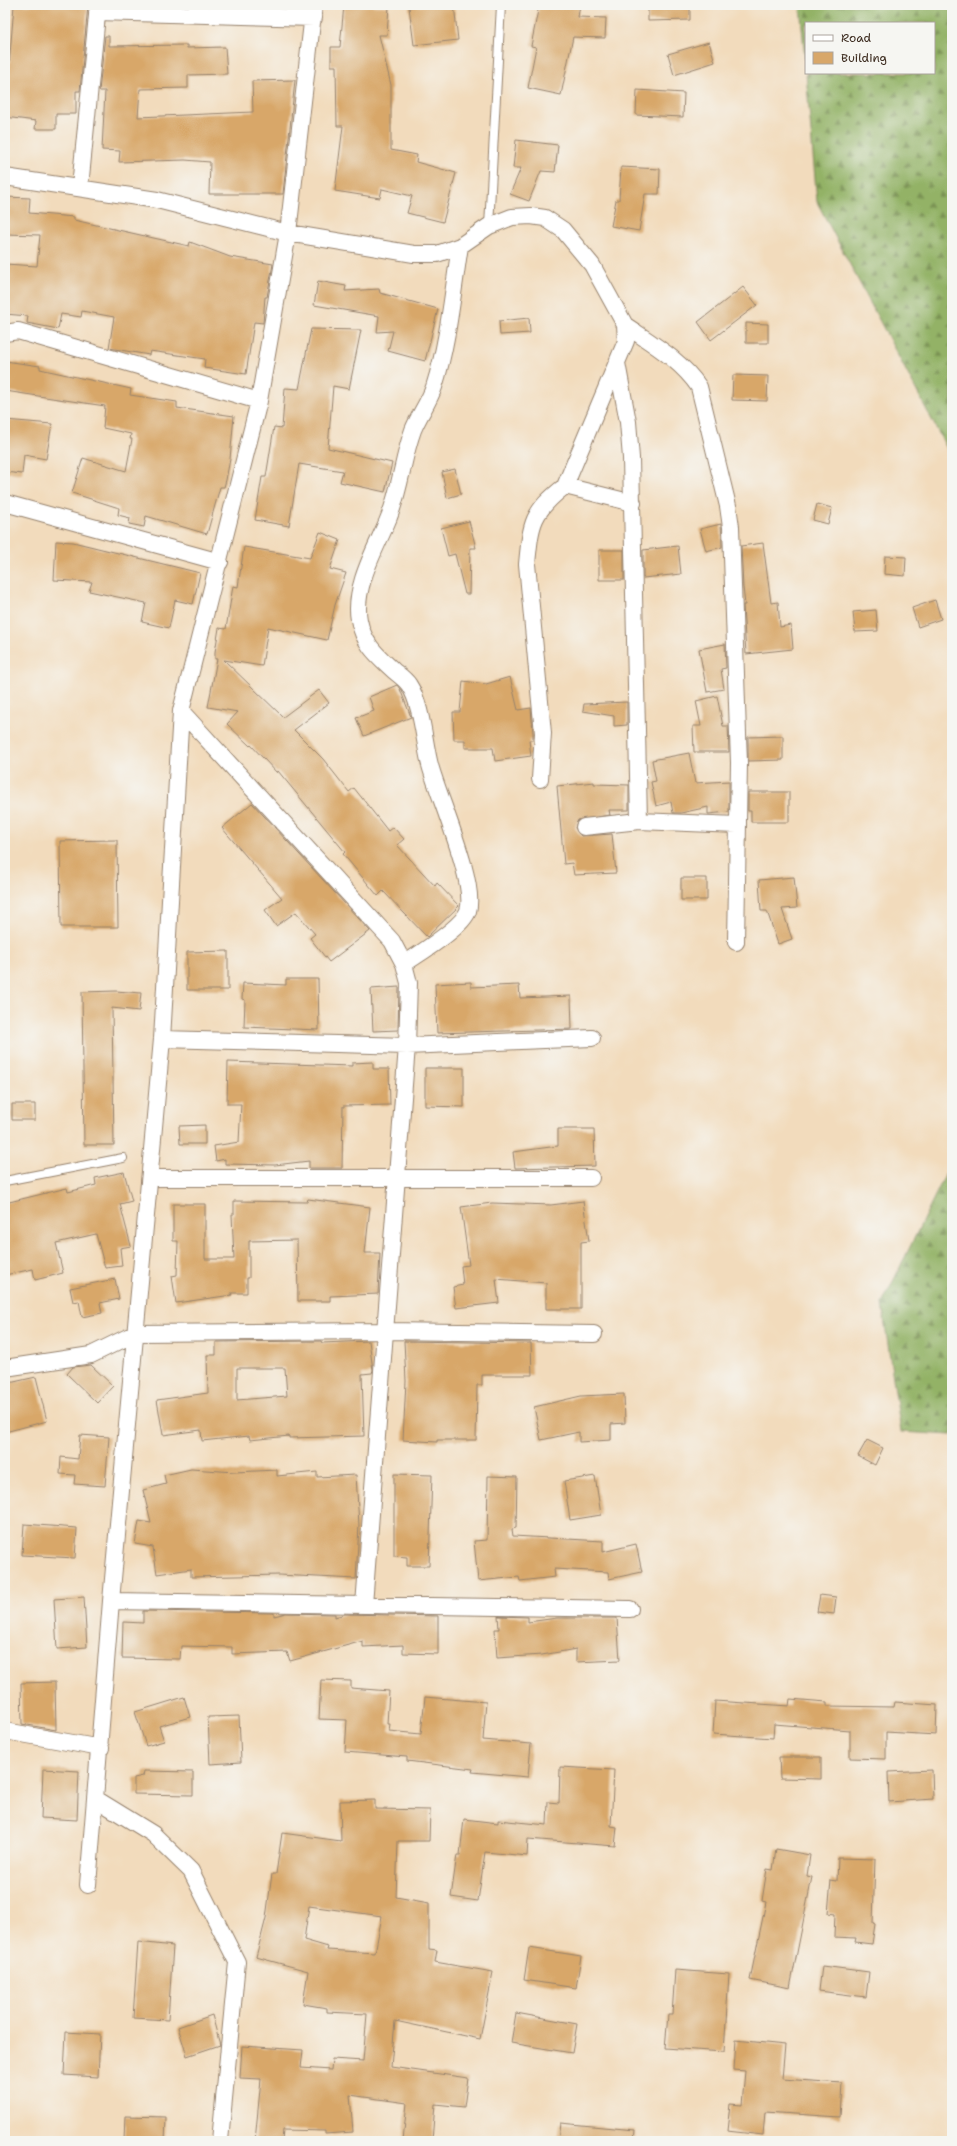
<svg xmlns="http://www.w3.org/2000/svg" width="957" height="2146" font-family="'Shantell Sans',sans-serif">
  <defs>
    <pattern id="forest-firs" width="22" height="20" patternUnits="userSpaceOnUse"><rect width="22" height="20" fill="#93b266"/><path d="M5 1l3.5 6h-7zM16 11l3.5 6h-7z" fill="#799153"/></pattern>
  </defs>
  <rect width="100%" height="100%" fill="#f6f6f2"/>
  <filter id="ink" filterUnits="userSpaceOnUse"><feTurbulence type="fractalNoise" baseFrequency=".025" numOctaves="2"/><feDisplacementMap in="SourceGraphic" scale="8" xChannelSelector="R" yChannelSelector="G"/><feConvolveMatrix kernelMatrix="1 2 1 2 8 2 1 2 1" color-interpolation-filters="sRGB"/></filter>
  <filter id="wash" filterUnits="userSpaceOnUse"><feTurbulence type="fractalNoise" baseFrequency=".012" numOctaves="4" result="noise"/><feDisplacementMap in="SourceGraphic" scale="16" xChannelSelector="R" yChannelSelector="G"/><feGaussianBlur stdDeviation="0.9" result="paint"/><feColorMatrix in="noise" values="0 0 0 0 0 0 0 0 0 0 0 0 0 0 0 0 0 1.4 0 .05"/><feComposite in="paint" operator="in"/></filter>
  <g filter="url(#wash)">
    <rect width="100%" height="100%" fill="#f2dbbc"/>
    <!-- forest -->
    <path fill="url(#forest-firs)" stroke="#676e42" d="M800,5H952V458L817,202L806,73H934V23H806V71Z
      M952,1161V1435L901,1432L882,1304Z"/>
    <g id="blocks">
      <!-- building -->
      <path fill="#d8a769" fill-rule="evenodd" d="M14,5H88L80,91H76V114H56V129H35L36,121L5,117Z
        M344,5L389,6L387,35H379L391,85V150L417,155L416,162L456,173L443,222L407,213L412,196L382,189L380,198L335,191L343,126H337L336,66H331V47H340Z
        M428,5H454L458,40L414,45L409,7Z
        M539,5H580L578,17L606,18L605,38L573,37L561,95L528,88L536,47L531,46Z
        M648,5H690V20L648,21Z
        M105,36H109V46L187,45V48L225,47L227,74L188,75V88L140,89L138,117L253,112L252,81L295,80L283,194H209L210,162L185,160L119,162L120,151L102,150L105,91H99Z
        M709,42L715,62L674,75L668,54Z
        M637,90L684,93L683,117L636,115Z
        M516,140L558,145L555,172L541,171L529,201L510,194L521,168H513Z
        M621,167L660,169L659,194H645L639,231L611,226L616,200H619Z
        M5,197L30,198L29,213L74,217V220L189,246L190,242L230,257L273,264L267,297H265L263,323L254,322L246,374L204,368L205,359L150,351L149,355L109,348L114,317L82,311L81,317L61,314L58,329L27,323L28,316L5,314V264L37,266L40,235L5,234Z
        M318,281L346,286L345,291L379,289L380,293L438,309L425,361L388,351L393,331L377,332L379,316L314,305Z
        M743,287L757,305L711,340L698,322Z
        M529,318L530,333L500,335L499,321Z
        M746,323L768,324V343H746Z
        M311,329L361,330L349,389L333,386L328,448L392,463L385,492L340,482L343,471L299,464L289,526L255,520L262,477H266L274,427L282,428L285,388L299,389Z
        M5,361L40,366V369L131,389L130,395L177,402V408L234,416L230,459L226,480L224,487H220L207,534L146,516L144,527L129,524L130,518L118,515L119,508L72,493L83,458L126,471L132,439H130L131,434L103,428L105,406L5,391Z
        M733,375L768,376L767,401L732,400Z
        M5,420L52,424L46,459L24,455L22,474L5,472Z
        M455,469L461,494L447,498L442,472Z
        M817,504L832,508L828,524L813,520Z
        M469,521L476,548H470L469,594H465L455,554L448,556L441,528Z
        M721,524L722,547L706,551L700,529Z
        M320,532L340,540L330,569L346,573L335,605L327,640L268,627L262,666L224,660L283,717L319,690L329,703L294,730L323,759L349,792L354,788L388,831L393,827L404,839L397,845L435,886L437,883L459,906L427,937L383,891L378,896L343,854L345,852L278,771L277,773L251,745L250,746L227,724L238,712L208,707L217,659H215V652L219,628L226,629L233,586L238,587L244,547L310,558Z
        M56,541L73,542L200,573L193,604L175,600L169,628L142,622L146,603L89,591L92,582L54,580Z
        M763,543L771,603L778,602L780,627L791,625L793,649L746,654L743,605H745L743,587L741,546Z
        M678,546L681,574L643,578V550Z
        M599,550H624V580H599Z
        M885,556L906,557L905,576L884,574Z
        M935,600L941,619L918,627L912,608Z
        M876,610L878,631L855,632L853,612Z
        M725,644L726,668L721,669L724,689L707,692L699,649Z
        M510,677L518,710L531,708L533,733V740H529L531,756L495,761L493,748H465V740H454L453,712H460L463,681L486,684Z
        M397,685L400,689L411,717L364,736L356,718L374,711L369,697Z
        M717,696L723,726H728L729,752H694L693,726H701L696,701Z
        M627,702V725L614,726V716L583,711L584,704Z
        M783,736V760L748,761V737Z
        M689,753L695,783L729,781V812L708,814V807L681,813H673L671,802L656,806L651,782L656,781L652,760Z
        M594,782V784L629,785V810H609L610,815L578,820L575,828L581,836L612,834L616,873L574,875L572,863L564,864L557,786Z
        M748,792H789V822H751V811H748Z
        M252,803L370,931L329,962L310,938L315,934L296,912L276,926L265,910L282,898L222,828Z
        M117,840L118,927H61L60,841Z
        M794,877L797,908L782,909L792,939L778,944L767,911H761L759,880Z
        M681,878H707V900H681Z
        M228,951V990H187V952Z
        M286,979H318L319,1030L244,1027L245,1000L242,999L243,983L286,985Z
        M471,982V987L519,985L520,998L571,996L572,1029L437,1033L435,984Z
        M399,987L398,1030L373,1031L371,989Z
        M116,991L141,993L139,1011L112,1008L114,1145H84L82,992Z
        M228,1062L352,1066V1063L373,1062V1069H389L390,1105L343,1106L342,1168H309V1161L275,1165L225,1164V1159L216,1161L214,1146L239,1142L241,1104H227Z
        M425,1068H464V1107L425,1106Z
        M12,1104H35V1120H12Z
        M205,1125V1144H180L179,1126Z
        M558,1129H594L595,1166L515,1168L513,1152L558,1146Z
        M124,1172L132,1201L120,1204L131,1246L120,1248L122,1266L105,1268L96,1234L56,1243L63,1273L35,1280L33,1269L5,1275V1203L67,1188L68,1192L96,1185L95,1178Z
        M308,1199L370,1207L365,1253H380L378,1294L330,1296V1301H298L297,1240L249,1241V1278H247V1293H231L232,1295L176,1303L172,1276L177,1275L178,1241H173V1204H205V1259H234L232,1214H234V1201L307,1202Z
        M583,1201L589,1241L581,1242V1309H546V1283L496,1279L499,1303L456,1308L453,1287L463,1285L461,1266L469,1265L461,1207L492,1203L551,1205Z
        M115,1279L119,1299L100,1303L102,1313L82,1317L79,1301L73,1302L70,1288Z
        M321,1341L322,1343L369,1341L373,1370L372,1373L362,1374L364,1436L289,1438V1436L250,1440L249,1436L202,1441L201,1430L163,1435L157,1400L208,1393L207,1355H216V1342ZM237,1368H285L287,1396L237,1400Z
        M404,1341L531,1343L532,1375H482V1385H477L476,1440H437V1442L403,1440L406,1381Z
        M91,1365L113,1386L97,1403L67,1374L73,1367Z
        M36,1377L47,1421L5,1432V1384Z
        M624,1394L625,1423L611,1424V1440L579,1442V1432L541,1440L534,1407L581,1396Z
        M80,1435L109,1437L105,1486L74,1484L75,1475L60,1474L61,1457L78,1459Z
        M867,1440L883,1448L875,1465L858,1456Z
        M191,1469L235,1472L277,1470V1476L317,1472V1477L356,1475L359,1525L356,1579L279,1575L191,1577V1569L157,1574L153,1547L135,1544L139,1521L151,1523L143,1490L166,1484L164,1475Z
        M394,1474L432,1475L429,1566H407V1557L394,1556Z
        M488,1476L517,1477L516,1528L512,1529L513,1536L603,1541V1552L636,1544L642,1572L609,1579L608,1572L554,1569L555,1577L520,1581L519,1577L478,1581L474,1541L487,1540Z
        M595,1476L601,1515L570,1520L564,1481Z
        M24,1524L77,1528L75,1558L22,1555Z
        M820,1595L836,1597L834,1614L817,1612Z
        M84,1597L87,1647L57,1649L54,1599Z
        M143,1611L274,1613V1616L286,1613L335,1614V1617L345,1614L438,1616V1654L403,1653V1645L363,1647V1641L290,1661L287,1652L232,1654V1647L181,1646L180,1659L122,1658L123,1622L143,1623Z
        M498,1616L528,1617V1622L557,1618H617L620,1660L576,1662V1649L542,1655L497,1658L495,1629H499Z
        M321,1680L351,1681V1688L389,1691L387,1724H390L389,1731L421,1734L425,1697L486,1702L483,1740L531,1744L528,1777L472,1772L473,1769L407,1761V1757L345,1752L347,1720L319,1719Z
        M55,1682L56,1730L22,1724L21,1683Z
        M184,1697L190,1717L159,1726L164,1741L146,1746L135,1712Z
        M790,1699L827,1702V1706L894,1707L895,1702L937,1705L936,1735L886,1732V1759L850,1758V1730L774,1724L773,1738L713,1734L715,1701L789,1706Z
        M239,1716L241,1762L210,1764L208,1717Z
        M779,1757H821V1779L780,1778Z
        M560,1767L614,1770L611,1826L617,1827L615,1846L528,1839L527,1856L485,1852L478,1901L451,1897L457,1855H460L464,1819L498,1823V1820L547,1825L548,1802L559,1803Z
        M43,1769L79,1771L77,1820L41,1818Z
        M932,1770L933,1799L889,1802L888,1772Z
        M144,1771L193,1772V1795L134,1794V1778L143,1776Z
        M375,1800V1809L430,1810L429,1841H398L396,1897L429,1903V1949L437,1950L435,1962L493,1972L480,2039L395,2021L391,2067L468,2078L464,2107L435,2104L432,2141H403L407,2103L350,2095L353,2132L325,2134V2131L283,2130L282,2141H255L261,2079L240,2078L242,2046L303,2050L301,2068L331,2070L332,2059L363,2061L367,2014L327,2012V2008L303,2004L308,1971L256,1957L266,1918L272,1874H276L282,1833L341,1841L340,1801ZM309,1906L382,1916L375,1953L327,1950L328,1947L304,1940Z
        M776,1849L810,1855L807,1876L812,1877L790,1988L750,1980L766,1902L762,1901L767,1869L773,1870Z
        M838,1858L875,1859L873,1923L875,1924L872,1944L855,1942L856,1938L834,1937L835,1914L828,1913L831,1880L837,1881Z
        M138,1942L173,1946L168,2020L133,2018Z
        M529,1948L581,1956L576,1988L524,1980Z
        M822,1966L869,1972L866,1997L819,1991Z
        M675,1970L729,1974L724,2052L665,2048L668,2015H672Z
        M516,2013L577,2024L572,2053L511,2043Z
        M212,2015L220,2045L187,2056L178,2027Z
        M66,2032L100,2034L98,2077L64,2075Z
        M736,2040L785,2045L782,2079L842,2083L840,2117L765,2112L763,2135L727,2131L730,2104L742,2105L745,2071L734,2070Z
        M125,2116L166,2117L165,2141H124Z
        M560,2123L635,2130L634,2141H558Z"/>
    </g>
  </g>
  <g filter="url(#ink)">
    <use href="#blocks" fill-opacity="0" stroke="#96826d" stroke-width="1"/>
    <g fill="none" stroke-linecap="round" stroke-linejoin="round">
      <!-- service casing -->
      <g stroke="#96826d" stroke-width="10">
        <path id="service" d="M489,226L501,5
          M5,1181L123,1158"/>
      </g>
      <!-- minor casing -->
      <g stroke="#96826d" stroke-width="18">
        <path id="minor" d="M314,5L288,233L259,401L181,711L392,941L404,964L409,983L407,1046L364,1605
          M97,12L314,18
          M5,177L157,200L288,233L414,254H437L460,246L489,226L512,217L531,216L545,218L563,230L592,265L625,325L626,341L565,486C532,512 531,522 527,564L543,733L540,779
          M80,187L98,5
          M625,325C651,343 681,360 699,387L728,506L731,527L739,763L736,942
          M5,333L18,331L259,401
          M617,363L628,422L631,458L639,821L737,825
          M565,486L633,503
          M5,503L220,562
          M584,827L639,821
          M404,964C420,953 462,928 468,911C477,883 438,796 430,765C424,742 422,705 409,685C406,680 399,675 394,671C377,655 364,645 359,620C353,588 375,550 387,522C400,493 402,460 413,430C419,415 429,402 434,387C448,344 453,290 460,246
          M162,1039L407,1046L592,1038
          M150,1178H591
          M5,1368L91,1355L136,1333L385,1331L594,1334
          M111,1601L630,1609
          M5,1731L101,1748
          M96,1799L153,1834L191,1871L237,1962L220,2141
          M88,1885L111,1601L162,1039L181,711"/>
      </g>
      <!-- service -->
      <use href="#service" stroke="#fff" stroke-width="8"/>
      <!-- minor -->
      <use href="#minor" stroke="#fff" stroke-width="16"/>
    </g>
  </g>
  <!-- margin -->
  <rect width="957" height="2146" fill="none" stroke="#f6f6f2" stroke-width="20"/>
  <!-- legend -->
  <rect x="805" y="22" width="130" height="52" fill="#f6f6f2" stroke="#aba49d"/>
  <rect x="813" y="35" width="20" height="6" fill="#ffffff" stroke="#aba49d"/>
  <text x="841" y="42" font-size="12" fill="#3b2a1e">Road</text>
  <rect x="813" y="52" width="20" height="12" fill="#d8a769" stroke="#aba49d"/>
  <text x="841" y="62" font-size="12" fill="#3b2a1e">Building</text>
</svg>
